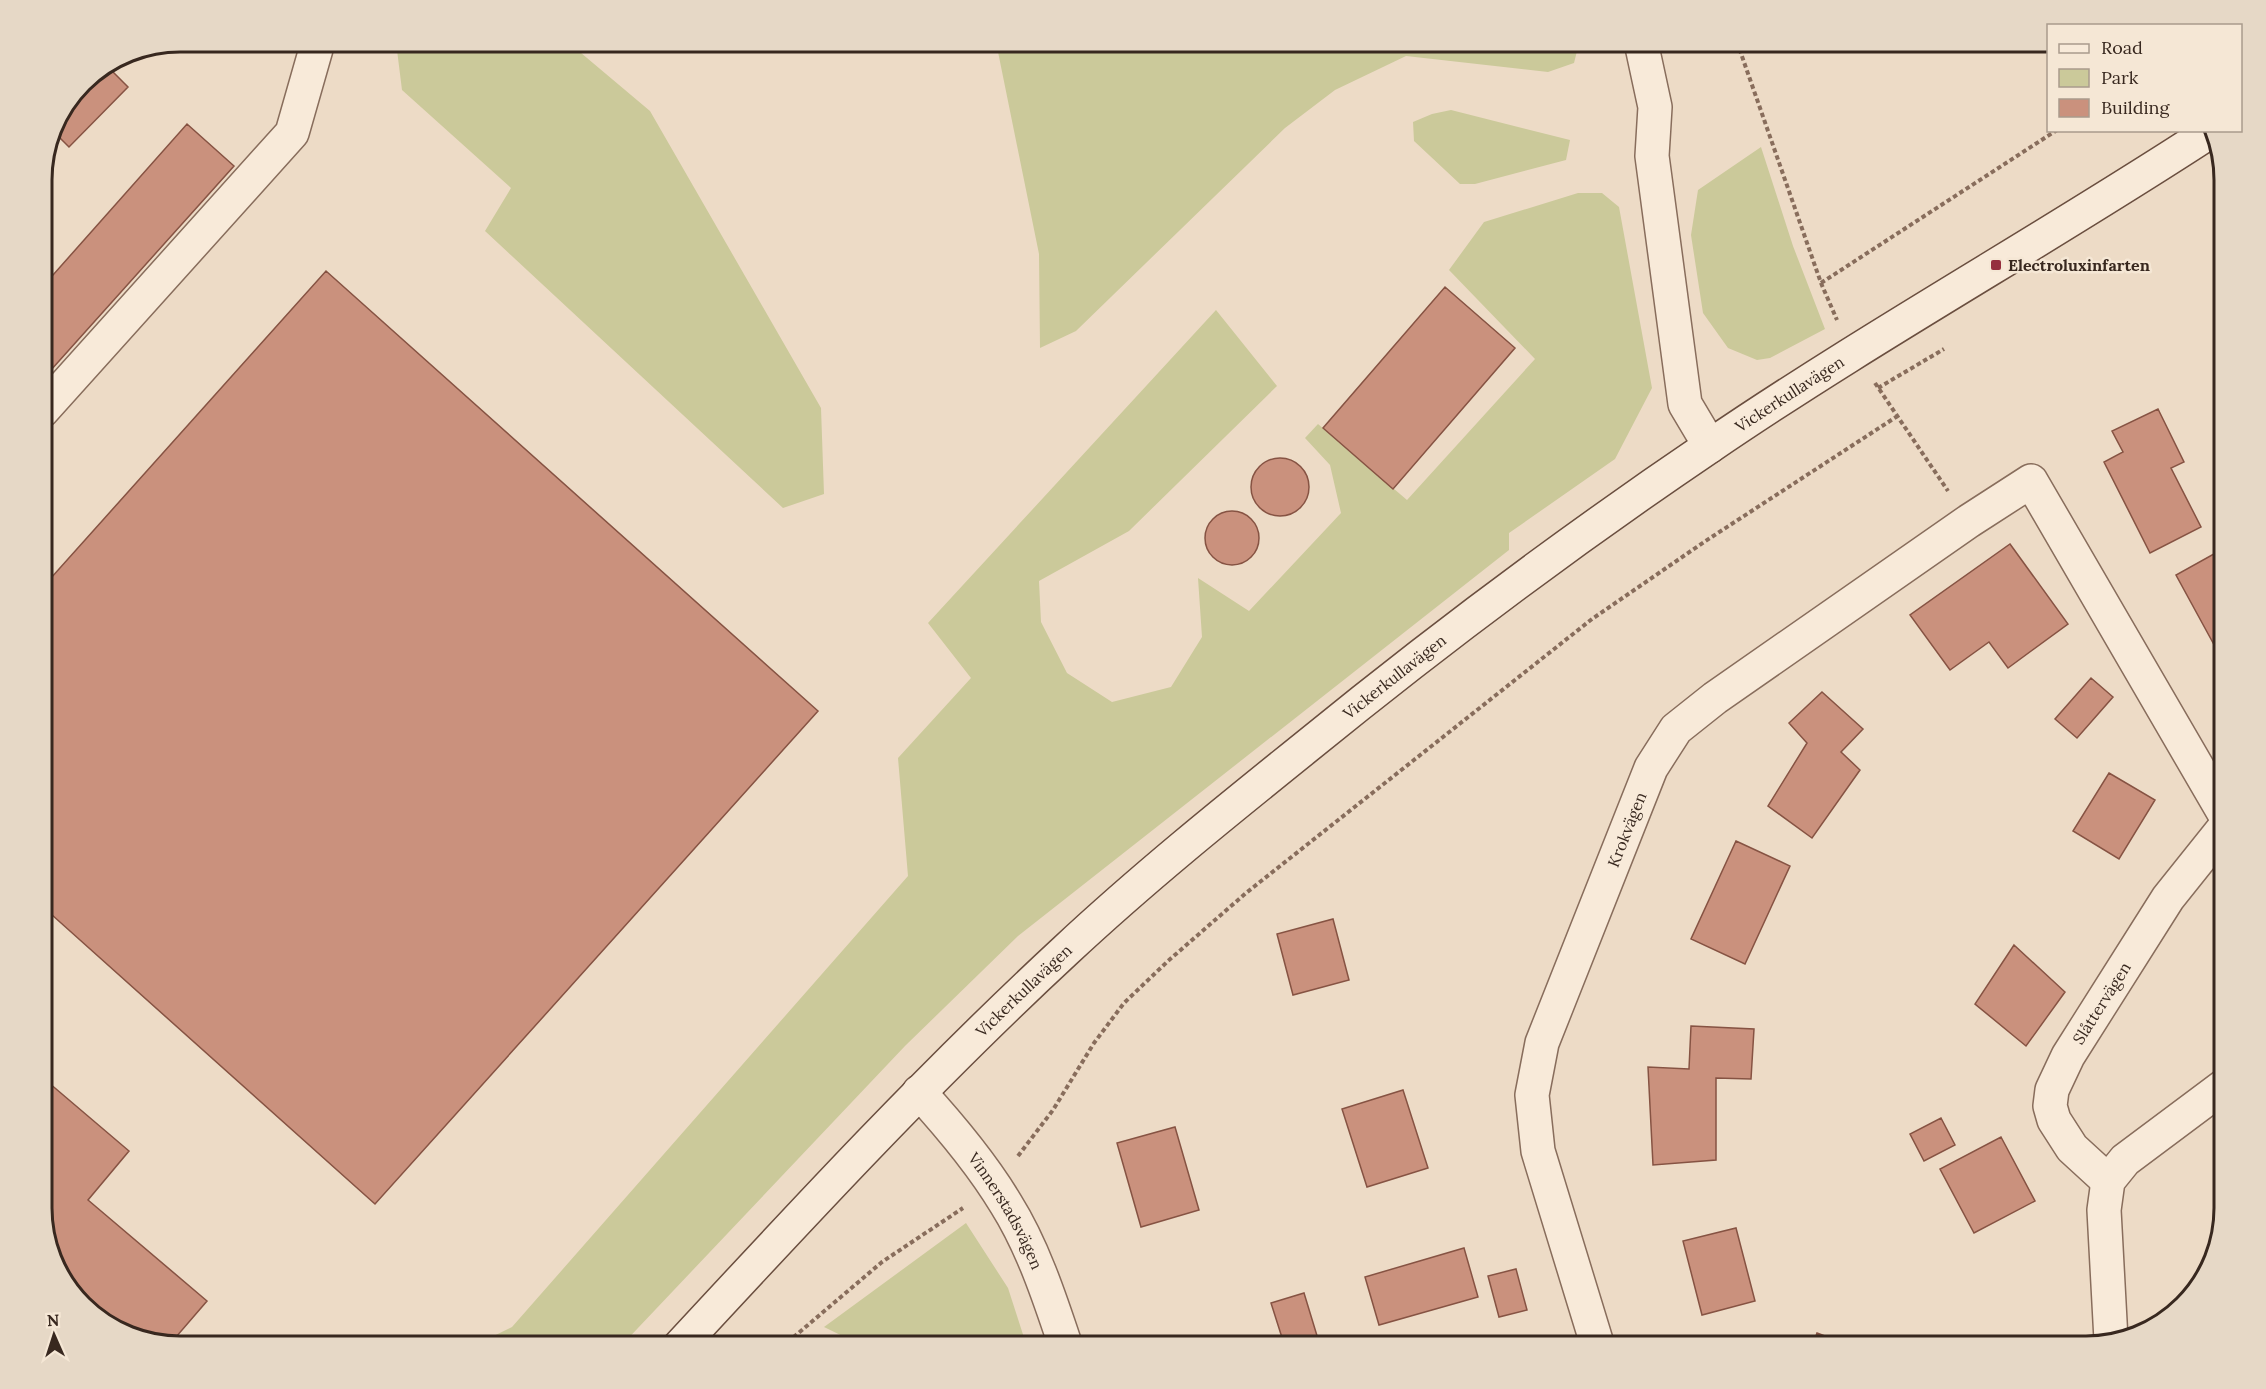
<svg xmlns="http://www.w3.org/2000/svg" width="2266" height="1389" font-family="Lora,serif">
  <rect width="100%" height="100%" fill="#eddbc6"/>
  <!-- green -->
  <path fill="#cbc99a" d="M396,42H568L650,111L821,408L824,494L783,508L485,231L511,188L402,90Z
    M996,42H1578L1579,43L1574,63L1548,72L1406,56L1335,90L1285,128L1076,331L1040,348L1039,254Z
    M1451,110L1570,140L1566,160L1475,184H1460L1414,141L1413,122L1432,114Z
    M1761,147L1793,246L1825,329L1770,358L1757,360L1728,348L1703,313L1691,235L1698,190Z
    M1578,193H1602L1619,207L1652,388L1615,459L1509,533V550L1018,936L905,1046L620,1347H471L512,1327L908,876L898,758L971,678L928,623L1216,310L1277,386L1129,531L1039,581L1041,622L1067,673L1112,702L1171,687L1202,637L1198,578L1249,611L1341,513L1330,465L1305,438L1318,424L1407,500L1535,359L1449,270L1484,222Z
    M966,1223L1008,1288L1027,1347H865L824,1327Z"/>
  <!-- building -->
  <path fill="#ca917d" stroke="#865343" stroke-width="1.5" d="M107,66L128,87L69,147L52,130L53,127L83,82Z
    M187,124L234,166L42,380V266L53,275Z
    M326,271L818,711L375,1204L42,906V588Z
    M1445,287L1515,348L1393,489L1323,428Z
    M2158,409L2184,462L2171,468L2201,527L2150,553L2104,462L2123,452L2112,431Z
    M1251 487a29 29 0 1 1 58 0a29 29 0 1 1-58 0Z
    M1205 538a27 27 0 1 1 54 0a27 27 0 1 1-54 0Z
    M2010,544L2068,624L2008,668L1989,642L1950,670L1910,615Z
    M2221,550L2224,554V663L2176,575Z
    M2091,678L2113,697L2077,738L2055,719Z
    M1822,692L1863,729L1841,752L1860,770L1812,838L1768,806L1807,743L1789,723Z
    M2109,773L2155,800L2119,859L2073,831Z
    M1736,841L1790,866L1745,964L1691,939Z
    M1333,919L1349,980L1293,995L1277,934Z
    M2014,945L2065,992L2026,1046L1975,1004Z
    M1691,1026L1754,1029L1751,1079L1716,1078V1160L1653,1165L1648,1067L1689,1069Z
    M42,1077L129,1151L88,1200L207,1301L170,1344L111,1328L61,1278L42,1217Z
    M1403,1090L1428,1168L1367,1187L1342,1109Z
    M1941,1118L1955,1145L1924,1161L1910,1134Z
    M1175,1127L1199,1210L1141,1227L1117,1143Z
    M2001,1137L2035,1201L1974,1233L1940,1169Z
    M1736,1228L1755,1301L1702,1315L1683,1241Z
    M1464,1248L1478,1297L1379,1325L1365,1277Z
    M1516,1269L1527,1310L1499,1317L1488,1276Z
    M1304,1293L1318,1339L1285,1347L1271,1303Z
    M1817,1333L1854,1347H1812Z
    M2021,1342L2066,1344V1347H2021Z"/>
  <g fill="none" stroke-linecap="round" stroke-linejoin="round">
    <!-- minor casing -->
    <g stroke="#886d5c" stroke-width="36">
      <g id="minor">
        <path d="M1641,42L1655,107L1652,156L1685,404L1710,446"/>
        <path d="M42,411L292,133L318,42"/>
        <path id="s1" d="M2108,1181L2072,1148L2054,1120L2050,1106L2052,1090L2068,1056L2168,898L2224,828"/>
        <path d="M2111,1340L2104,1210L2108,1181L2125,1160L2224,1086"/>
        <path id="s2" d="M1598,1347L1538,1151L1532,1095L1542,1043L1651,768L1676,729L1715,698L1969,521L2031,481L2224,813"/>
      </g>
    </g>
    <!-- tertiary casing -->
    <g stroke="#886d5c" stroke-width="36">
      <g id="tertiary">
        <path id="s3" d="M919,1092C951,1127 982,1164 1006,1204C1033,1247 1050,1299 1066,1347"/>
      </g>
    </g>
    <!-- secondary casing -->
    <g stroke="#6a4e3f" stroke-width="36">
      <g id="secondary">
        <path id="s4" d="M679,1347C804,1212 930,1076 1065,951C1142,879 1224,813 1306,747C1436,641 1571,540 1710,446C1873,335 2046,239 2211,131"/>
      </g>
    </g>
    <!-- path -->
    <path stroke="#886d5c" stroke-width="4" stroke-dasharray="4.5 3" stroke-linecap="butt" d="M1737,42L1821,283L1837,320
      M1821,283L2057,130
      M1875,383L1948,491
      M1878,388L1944,349
      M1018,1156L1053,1110L1094,1043L1124,1003L1168,961L1246,893L1592,619L1704,542L1896,417
      M782,1347L882,1262L963,1208"/>
    <!-- minor -->
    <use href="#minor" stroke="#f8ead9" stroke-width="33"/>
    <!-- tertiary -->
    <use href="#tertiary" stroke="#f8ead9" stroke-width="33"/>
    <!-- secondary -->
    <use href="#secondary" stroke="#f8ead9" stroke-width="33"/>
  </g>
  <!-- markers -->
  <rect fill="#952e3e" stroke="#f5e7d5" stroke-width="2" x="1990" y="259" width="12" height="12" rx="3"/>
  <g text-anchor="middle" dominant-baseline="central" stroke-width="5" stroke-linejoin="round" paint-order="stroke">
    <!-- poi labels -->
    <g font-size="16" font-weight="bold" fill="#38281f" stroke="#f5e7d5" text-anchor="start">
      <text x="2008" y="265">Electroluxinfarten</text>
    </g>
    <!-- street labels -->
    <g font-size="16" fill="#38281f" stroke="#f5e7d5">
      <text stroke="none"><textPath href="#s4" startOffset="1468">Vickerkullavägen</textPath></text>
      <text stroke="none"><textPath href="#s4" startOffset="982">Vickerkullavägen</textPath></text>
      <text stroke="none"><textPath href="#s2" startOffset="544">Krokvägen</textPath></text>
      <text stroke="none"><textPath href="#s4" startOffset="496">Vickerkullavägen</textPath></text>
      <text stroke="none"><textPath href="#s1" startOffset="213">Slåttervägen</textPath></text>
      <text stroke="none"><textPath href="#s3" startOffset="148">Vinnerstadsvägen</textPath></text>
    </g>
  </g>
  <!-- crop -->
  <path d="M0 0H2266V1389H0ZM180 52H2086A128 128 0 0 1 2214 180V1208A128 128 0 0 1 2086 1336H180A128 128 0 0 1 52 1208V180A128 128 0 0 1 180 52Z" fill="#e6d8c6" fill-rule="evenodd"/>
  <path fill="none" stroke="#38281f" stroke-width="3" d="M180 52H2086A128 128 0 0 1 2214 180V1208A128 128 0 0 1 2086 1336H180A128 128 0 0 1 52 1208V180A128 128 0 0 1 180 52Z"/>
  <!-- legend -->
  <rect x="2047" y="24" width="195" height="108" fill="#f5e7d5" stroke="#a99b8c" stroke-width="1.5"/>
  <rect x="2059" y="44" width="30" height="9" fill="#f8ead9" stroke="#a99b8c" stroke-width="1.5"/>
  <text x="2101" y="54" font-size="18" fill="#38281f">Road</text>
  <rect x="2059" y="69" width="30" height="18" fill="#cbc99a" stroke="#a99b8c" stroke-width="1.5"/>
  <text x="2101" y="84" font-size="18" fill="#38281f">Park</text>
  <rect x="2059" y="99" width="30" height="18" fill="#ca917d" stroke="#a99b8c" stroke-width="1.5"/>
  <text x="2101" y="114" font-size="18" fill="#38281f">Building</text>
  <!-- north arrow -->
  <g transform="translate(54 1335) rotate(357)" stroke="#f5e7d5" stroke-width="4.5" paint-order="stroke">
  <path d="M0-4.5L10 22L0 15L-10 22Z" fill="#38281f"/>
  <text y="-9" font-size="16" font-weight="bold" text-anchor="middle" fill="#38281f">N</text>
  </g>
</svg>
